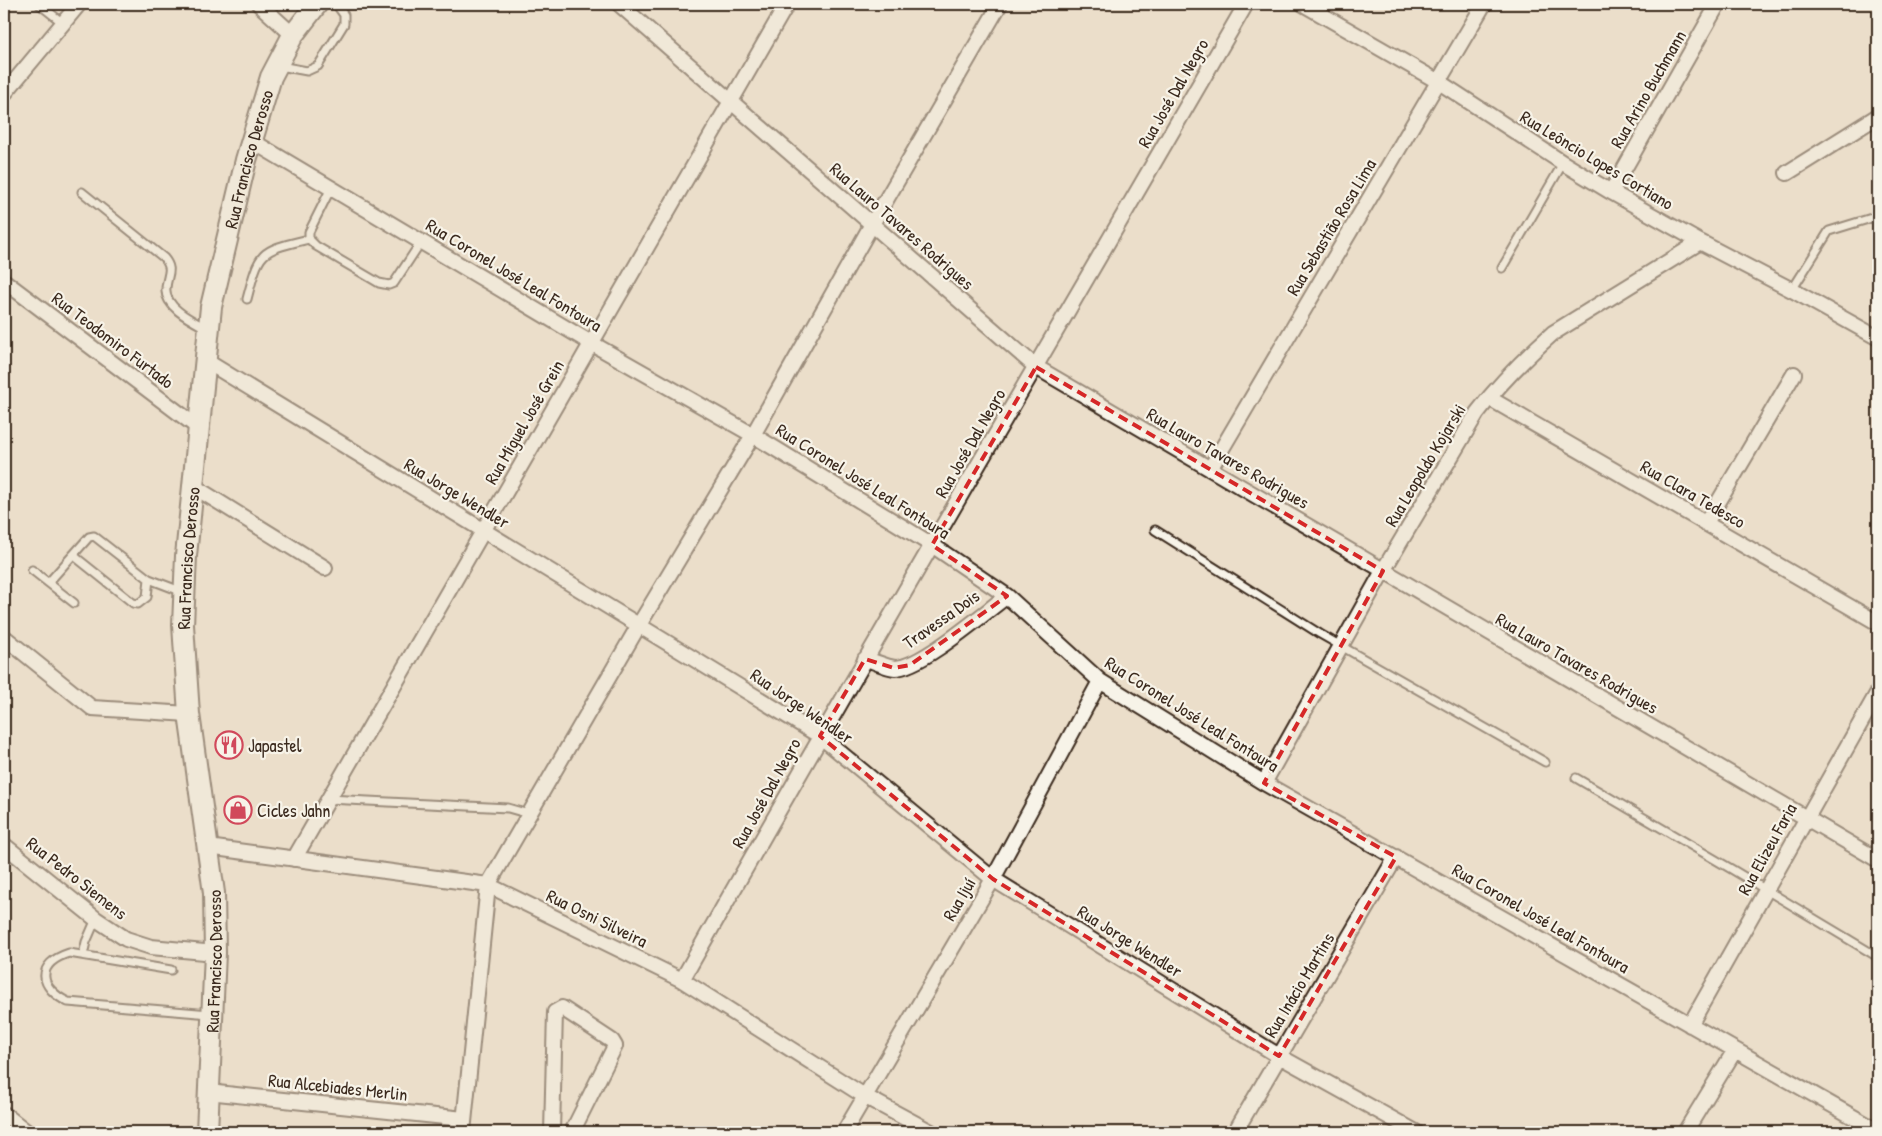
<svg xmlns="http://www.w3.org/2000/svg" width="1882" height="1136" font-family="'Patrick Hand',sans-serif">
  <rect width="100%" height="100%" fill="#ebdeca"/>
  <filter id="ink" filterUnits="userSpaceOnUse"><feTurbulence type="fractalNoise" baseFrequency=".02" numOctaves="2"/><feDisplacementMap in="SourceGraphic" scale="10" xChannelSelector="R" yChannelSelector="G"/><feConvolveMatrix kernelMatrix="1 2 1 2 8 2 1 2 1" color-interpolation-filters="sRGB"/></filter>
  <g filter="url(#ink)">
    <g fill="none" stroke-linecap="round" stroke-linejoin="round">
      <!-- lane casing -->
      <g stroke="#3b2a1e" stroke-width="11">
        <path id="lane" d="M39,4L63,23
          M280,66L307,71L318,66L344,24V15L336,4
          M331,188L309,232V239L316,246L379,283L389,285L394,283L421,242
          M82,192L164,258C174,270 167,274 166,288C164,307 191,320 206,328
          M1502,268L1563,163
          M1792,290L1829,231L1878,216
          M247,299C260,249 260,251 309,239
          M1155,530L1320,634L1545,762
          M73,555L133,603L138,604L147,597L149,579
          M32,570L74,603
          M49,582L89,537L94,536L149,579L183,592
          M1576,778L1733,870L1878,957
          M328,799L508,808L529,814
          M83,955L86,942L96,919
          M171,970L69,953C35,964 39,988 68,1002L210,1014"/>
      </g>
      <!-- street casing -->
      <g stroke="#3b2a1e" stroke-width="18">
        <path id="street" d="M259,4L293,35
          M619,4L1036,367L1878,860
          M1303,4L1439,82L1563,163L1611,192L1700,242L1792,290L1878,338
          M4,94L79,4
          M252,141L591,343L753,435L932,545L1007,596L1100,681L1264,783L1878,1131
          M1787,173L1878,116
          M1611,192L1718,4
          M4,281L200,429
          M206,361L820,736L993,879L1279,1056L1416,1132
          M1489,398L1878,623
          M1210,469L1484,4
          M193,486L325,568
          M1706,523L1794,374
          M4,637L92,708L189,714
          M865,659C874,661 886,667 895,668C921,668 984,613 1007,596
          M1264,783L1383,571L1477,413C1499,384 1526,357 1553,333L1700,242
          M4,845L96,919L126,939L151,947L215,953
          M208,847L488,885L682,980L866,1097L931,1132
          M294,859L787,4
          M682,980C867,653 1058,329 1246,4
          M1690,1025L1878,692
          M208,1092L464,1119
          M4,1114L27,1132
          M463,1132L488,885L639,625L753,435L872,224L1000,4
          M552,1132L555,1012L562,1008L612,1041L615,1046L572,1132
          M844,1132L993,879L1100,681
          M1235,1132L1396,857
          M1685,1132L1735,1050"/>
      </g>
      <!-- secondary casing -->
      <g stroke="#3b2a1e" stroke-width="24">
        <g id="secondary">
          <path id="s1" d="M207,1132L215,953L214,893L189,714L183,625L186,556L211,307L246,160L271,77L293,35L317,4"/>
        </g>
      </g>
      <!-- lane -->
      <use href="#lane" stroke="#f7f3e8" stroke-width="7"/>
      <!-- street -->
      <use href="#street" stroke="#f7f3e8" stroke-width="14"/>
      <!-- secondary -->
      <use href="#secondary" stroke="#f7f3e8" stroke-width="20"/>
    </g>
  </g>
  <!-- marked area -->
  <path d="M0 0H1882V1136H0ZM1036,367L1383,571L1264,783L1396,857L1279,1056L993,879L820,736L865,659L894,668L910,665L1007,596L932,545Z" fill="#ebdeca" fill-opacity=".55" fill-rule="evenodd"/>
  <path fill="none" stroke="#d62828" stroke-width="4" stroke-dasharray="10 6" stroke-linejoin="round" d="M1036,367L1383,571L1264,783L1396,857L1279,1056L993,879L820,736L865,659L894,668L910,665L1007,596L932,545Z"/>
  <!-- icons -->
  <defs>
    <g id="restaurant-ring" transform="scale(1.4375)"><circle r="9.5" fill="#f7f3e8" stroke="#d1495b" stroke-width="1.5"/><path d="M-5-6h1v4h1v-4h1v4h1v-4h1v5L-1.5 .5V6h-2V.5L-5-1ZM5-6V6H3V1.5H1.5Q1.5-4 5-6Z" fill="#d1495b"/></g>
    <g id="shop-ring" transform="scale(1.4375)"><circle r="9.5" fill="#f7f3e8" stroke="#d1495b" stroke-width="1.5"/><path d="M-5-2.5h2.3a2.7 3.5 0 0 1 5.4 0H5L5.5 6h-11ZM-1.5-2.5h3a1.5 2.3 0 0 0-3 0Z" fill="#d1495b"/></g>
  </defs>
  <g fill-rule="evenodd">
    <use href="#restaurant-ring" x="229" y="745"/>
    <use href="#shop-ring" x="238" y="810"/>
  </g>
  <g text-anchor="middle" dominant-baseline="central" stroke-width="4.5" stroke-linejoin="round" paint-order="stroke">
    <!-- street labels -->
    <g font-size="18" fill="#3b2a1e" stroke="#f7f3e8">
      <text transform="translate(1648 89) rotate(-60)">Rua Arino Buchmann</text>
      <text transform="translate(1173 93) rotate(-60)">Rua José Dal Negro</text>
      <text stroke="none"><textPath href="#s1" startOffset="981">Rua Francisco Derosso</textPath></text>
      <text transform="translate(1597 160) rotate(31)">Rua Leôncio Lopes Cortiano</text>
      <text transform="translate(902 226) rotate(41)">Rua Lauro Tavares Rodrigues</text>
      <text transform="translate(1331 227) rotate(-59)">Rua Sebastião Rosa Lima</text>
      <text transform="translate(514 275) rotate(31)">Rua Coronel José Leal Fontoura</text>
      <text transform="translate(113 340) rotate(37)">Rua Teodomiro Furtado</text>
      <text transform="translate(524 422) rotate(-60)">Rua Miguel José Grein</text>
      <text transform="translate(970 443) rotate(-60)">Rua José Dal Negro</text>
      <text transform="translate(1228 458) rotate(30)">Rua Lauro Tavares Rodrigues</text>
      <text transform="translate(1425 465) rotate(-59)">Rua Leopoldo Kojarski</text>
      <text transform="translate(863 481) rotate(32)">Rua Coronel José Leal Fontoura</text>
      <text transform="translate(457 493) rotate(31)">Rua Jorge Wendler</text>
      <text transform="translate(1693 494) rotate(30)">Rua Clara Tedesco</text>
      <text stroke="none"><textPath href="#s1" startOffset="576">Rua Francisco Derosso</textPath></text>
      <text transform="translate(941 619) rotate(-35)">Travessa Dois</text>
      <text transform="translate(1577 663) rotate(30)">Rua Lauro Tavares Rodrigues</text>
      <text transform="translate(802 706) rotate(34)">Rua Jorge Wendler</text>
      <text transform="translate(1192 714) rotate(32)">Rua Coronel José Leal Fontoura</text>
      <text transform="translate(766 793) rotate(-61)">Rua José Dal Negro</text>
      <text transform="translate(1767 849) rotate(-61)">Rua Elizeu Faria</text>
      <text transform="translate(77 878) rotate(38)">Rua Pedro Siemens</text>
      <text transform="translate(959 899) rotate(-60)">Rua Ijuí</text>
      <text transform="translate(597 918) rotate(26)">Rua Osni Silveira</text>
      <text transform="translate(1541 918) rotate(30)">Rua Coronel José Leal Fontoura</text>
      <text transform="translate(1130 941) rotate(32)">Rua Jorge Wendler</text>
      <text stroke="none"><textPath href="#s1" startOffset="171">Rua Francisco Derosso</textPath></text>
      <text transform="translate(1299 985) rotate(-59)">Rua Inácio Martins</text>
      <text transform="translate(338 1087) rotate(6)">Rua Alcebiades Merlin</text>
    </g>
    <!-- poi labels -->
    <g font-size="18" fill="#3b2a1e" stroke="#f7f3e8" text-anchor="start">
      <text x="248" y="745">Japastel</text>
      <text x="257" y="810">Cicles Jahn</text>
    </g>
  </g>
  <!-- margin -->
  <rect width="1882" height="1136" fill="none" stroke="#f7f3e8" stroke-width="20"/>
  <rect x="10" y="10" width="1862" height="1116" fill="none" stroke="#3b2a1e" stroke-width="2" filter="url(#ink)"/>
</svg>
